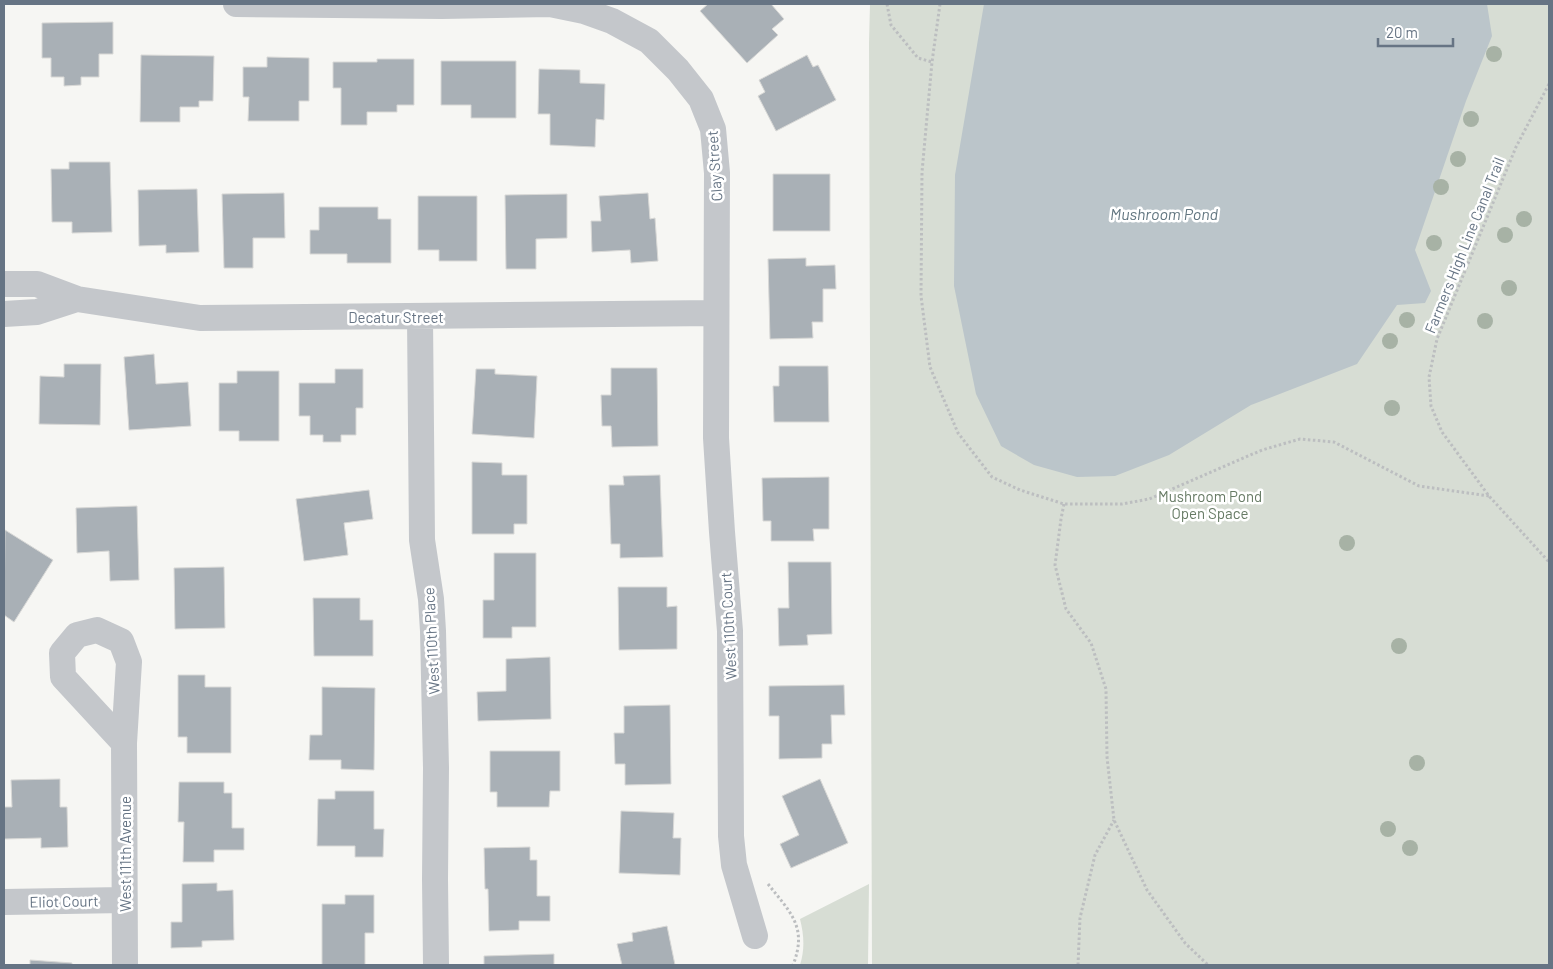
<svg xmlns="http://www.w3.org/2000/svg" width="1553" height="969" font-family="Barlow,sans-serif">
  <rect width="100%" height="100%" fill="#f6f6f3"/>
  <!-- green -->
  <path fill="#d7ddd4" d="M870,4H1549V965H872L869,43Z
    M869,884L868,965H800C805,949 804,935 800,919Z"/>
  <!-- water -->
  <path fill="#bbc5ca" d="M984,4H1487L1492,36L1466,101L1415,250L1431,291L1425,303L1397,305L1357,364L1251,405L1169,455L1115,476L1077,477L1034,465L1001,446L976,394L954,286L955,175Z"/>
  <!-- building -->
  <path fill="#a9b0b6" stroke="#d8d8d6" d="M708,4H771L784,19L772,29L778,35L747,63L700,11Z
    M113,22V54H99V77H81V85L64,86V77H51V58H42V23Z
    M141,55L214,56L213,101H199V107H180V122H140Z
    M807,55L813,67L818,65L836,100L776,131L758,96L765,92L759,80Z
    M267,57L309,58V101H299V121H248L249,97H243V67H267Z
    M377,59H414V105H397V112H367V125H341V88H333V62H377Z
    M441,61H516V118H471V105H441Z
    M539,69L580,70V83L605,84L604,120L596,119L595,147L550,145V114H538Z
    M69,162H110L112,232L72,233V222H52L51,169H69Z
    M773,174H830V231H773Z
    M197,189L199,252L166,253V245L139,246L138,190Z
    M284,193L285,238H253V268H224L222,194Z
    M648,193L650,219L655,218L658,261L631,263L630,250L592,252L591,221H601L599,196Z
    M567,194V238L536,239V269H506L505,195Z
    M418,196H477V261H439V250H418Z
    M319,207H378V219H391V263H347V254H310V230H319Z
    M806,258V266L835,265L836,289H823V322H812L813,338L770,339L768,259Z
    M154,354L156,384L188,382L191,426L129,430L124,357Z
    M64,364H101L100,425L39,424L40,376L64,377Z
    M779,366H828L829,422H774L773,386H779Z
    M611,368H657L658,446L612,447L611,426H602L601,395H611Z
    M335,369H363V408H356V435H341V442H323V435H310V416H299V383H335Z
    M476,369H495V374L537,376L534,438L472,434Z
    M237,371H279V441H239V431H219V383H237Z
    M472,462L502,463V475H527V524H514V534H472Z
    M660,475L663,557L620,558V544H611L609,485H624L623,476Z
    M829,477V529H813L814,541H771V521H763L762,478Z
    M369,490L373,519L344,523L348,555L304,561L296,499Z
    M137,506L139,580L110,581L109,551L77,553L76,508Z
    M5,530L53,560L14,622L4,615Z
    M494,553H536V627H512V638H483V600H494Z
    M788,562H831L832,634L807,635L808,645L779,646L778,608H789Z
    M224,567L225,628L175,629L174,568Z
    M618,587H667V607L677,606V649L619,650Z
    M313,598H360V620H373V656H314Z
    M550,657L551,719L478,721L477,692L506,691V659Z
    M178,675H205V687H231V753H187V737H178Z
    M844,685L845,715H831L832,744H822V758L779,759V716H769V686Z
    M322,687L375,688L374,770L341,769V760H309L310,735H322Z
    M670,705L671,784L625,785V764H615L614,733H624V706Z
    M490,751H560V791H550L549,807H497V792H490Z
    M60,779V807H67L68,847L41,848V838L4,839V807H12L11,780Z
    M820,779L848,843L791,868L780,844L799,835L782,796Z
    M179,782H224V793H232V828H244V850H214V862H183L184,822H178Z
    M335,791H374V829H384L383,857H355V846H317L318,799H335Z
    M621,811L674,813L673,838H681L680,875L619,873Z
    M530,847V860H537V896H550V921H519V930L489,931L488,889H485L484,848Z
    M217,883V891L233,890L234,940L202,941V947L171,948V922H182V884Z
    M345,895H374V933H365V965H322V904H345Z
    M667,926L675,965H622L617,944L633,941L632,933Z
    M554,954V965H484V956Z
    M30,960L72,963V965H30Z"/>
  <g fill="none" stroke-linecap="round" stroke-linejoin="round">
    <!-- path -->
    <path stroke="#bcbec0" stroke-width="3" stroke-dasharray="2.5 2.5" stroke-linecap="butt" d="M887,4L891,25L918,58L932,62
      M940,4L932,62L922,172L921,296L930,367L958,433L992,477L1020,490L1064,504H1122L1149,499L1262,450L1300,439L1334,442L1419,486L1489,496
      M1549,84L1516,147L1437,339L1429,377L1431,406L1442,432L1489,496L1549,562
      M1064,504L1061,519L1055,565L1066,609L1091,643L1106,689L1107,757L1114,820L1147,890L1185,943L1208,965
      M768,884C790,912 808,927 793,965
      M1078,965L1080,918L1095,855L1114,820"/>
    <!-- minor -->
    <path stroke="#c4c7cb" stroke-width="26" d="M236,4L442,6L550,4L584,11L612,21L649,41L678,70L701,99L713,129L717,173L716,438L722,532L730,631L731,836L734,865L755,936
      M4,284H37L77,299L200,318L716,313
      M4,314L37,312L77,299
      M420,317L422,540L431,599L433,631L436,768L435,879L436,965
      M124,743L63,677L62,653L77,635L97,630L121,641L129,662L124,743L125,965
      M4,902L124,900"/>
  </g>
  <!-- trees -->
  <g fill="#a7b2a5">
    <circle cx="1494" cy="54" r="8"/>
    <circle cx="1471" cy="119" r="8"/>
    <circle cx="1458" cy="159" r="8"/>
    <circle cx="1441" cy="187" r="8"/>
    <circle cx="1524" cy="219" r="8"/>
    <circle cx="1505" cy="235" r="8"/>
    <circle cx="1434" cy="243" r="8"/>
    <circle cx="1509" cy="288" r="8"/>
    <circle cx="1407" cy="320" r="8"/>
    <circle cx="1485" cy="321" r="8"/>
    <circle cx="1390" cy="341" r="8"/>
    <circle cx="1392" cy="408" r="8"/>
    <circle cx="1347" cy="543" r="8"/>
    <circle cx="1399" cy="646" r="8"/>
    <circle cx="1417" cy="763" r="8"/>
    <circle cx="1388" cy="829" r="8"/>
    <circle cx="1410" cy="848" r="8"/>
  </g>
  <g text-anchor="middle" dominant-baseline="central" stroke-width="5" stroke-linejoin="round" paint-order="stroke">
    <!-- street labels -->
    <g font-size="15" fill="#667484" stroke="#fff">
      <text transform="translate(714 166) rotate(-94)">Clay Street</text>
      <text transform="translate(1464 245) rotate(-68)">Farmers High Line Canal Trail</text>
      <text x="396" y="317">Decatur Street</text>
      <text transform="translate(728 626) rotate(-93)">West 110th Court</text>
      <text transform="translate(431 641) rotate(-93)">West 110th Place</text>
      <text transform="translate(125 854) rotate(-90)">West 111th Avenue</text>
      <text transform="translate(64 901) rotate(-1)">Eliot Court</text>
    </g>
    <!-- park labels -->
    <g font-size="15" fill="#677b65" stroke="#fff">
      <text x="1210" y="496">Mushroom Pond<tspan x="1210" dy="17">Open Space</tspan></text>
    </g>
    <!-- water labels -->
    <g font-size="16" font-style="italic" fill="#627680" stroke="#fff">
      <text x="1164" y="213">Mushroom Pond</text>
    </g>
  </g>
  <!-- border -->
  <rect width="1553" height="969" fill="none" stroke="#667484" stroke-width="10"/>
  <!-- scale -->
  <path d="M1378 38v8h75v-8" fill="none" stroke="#667484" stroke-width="2.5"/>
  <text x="1386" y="38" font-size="15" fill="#667484" stroke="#ffffff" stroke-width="4" paint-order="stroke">20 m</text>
</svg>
